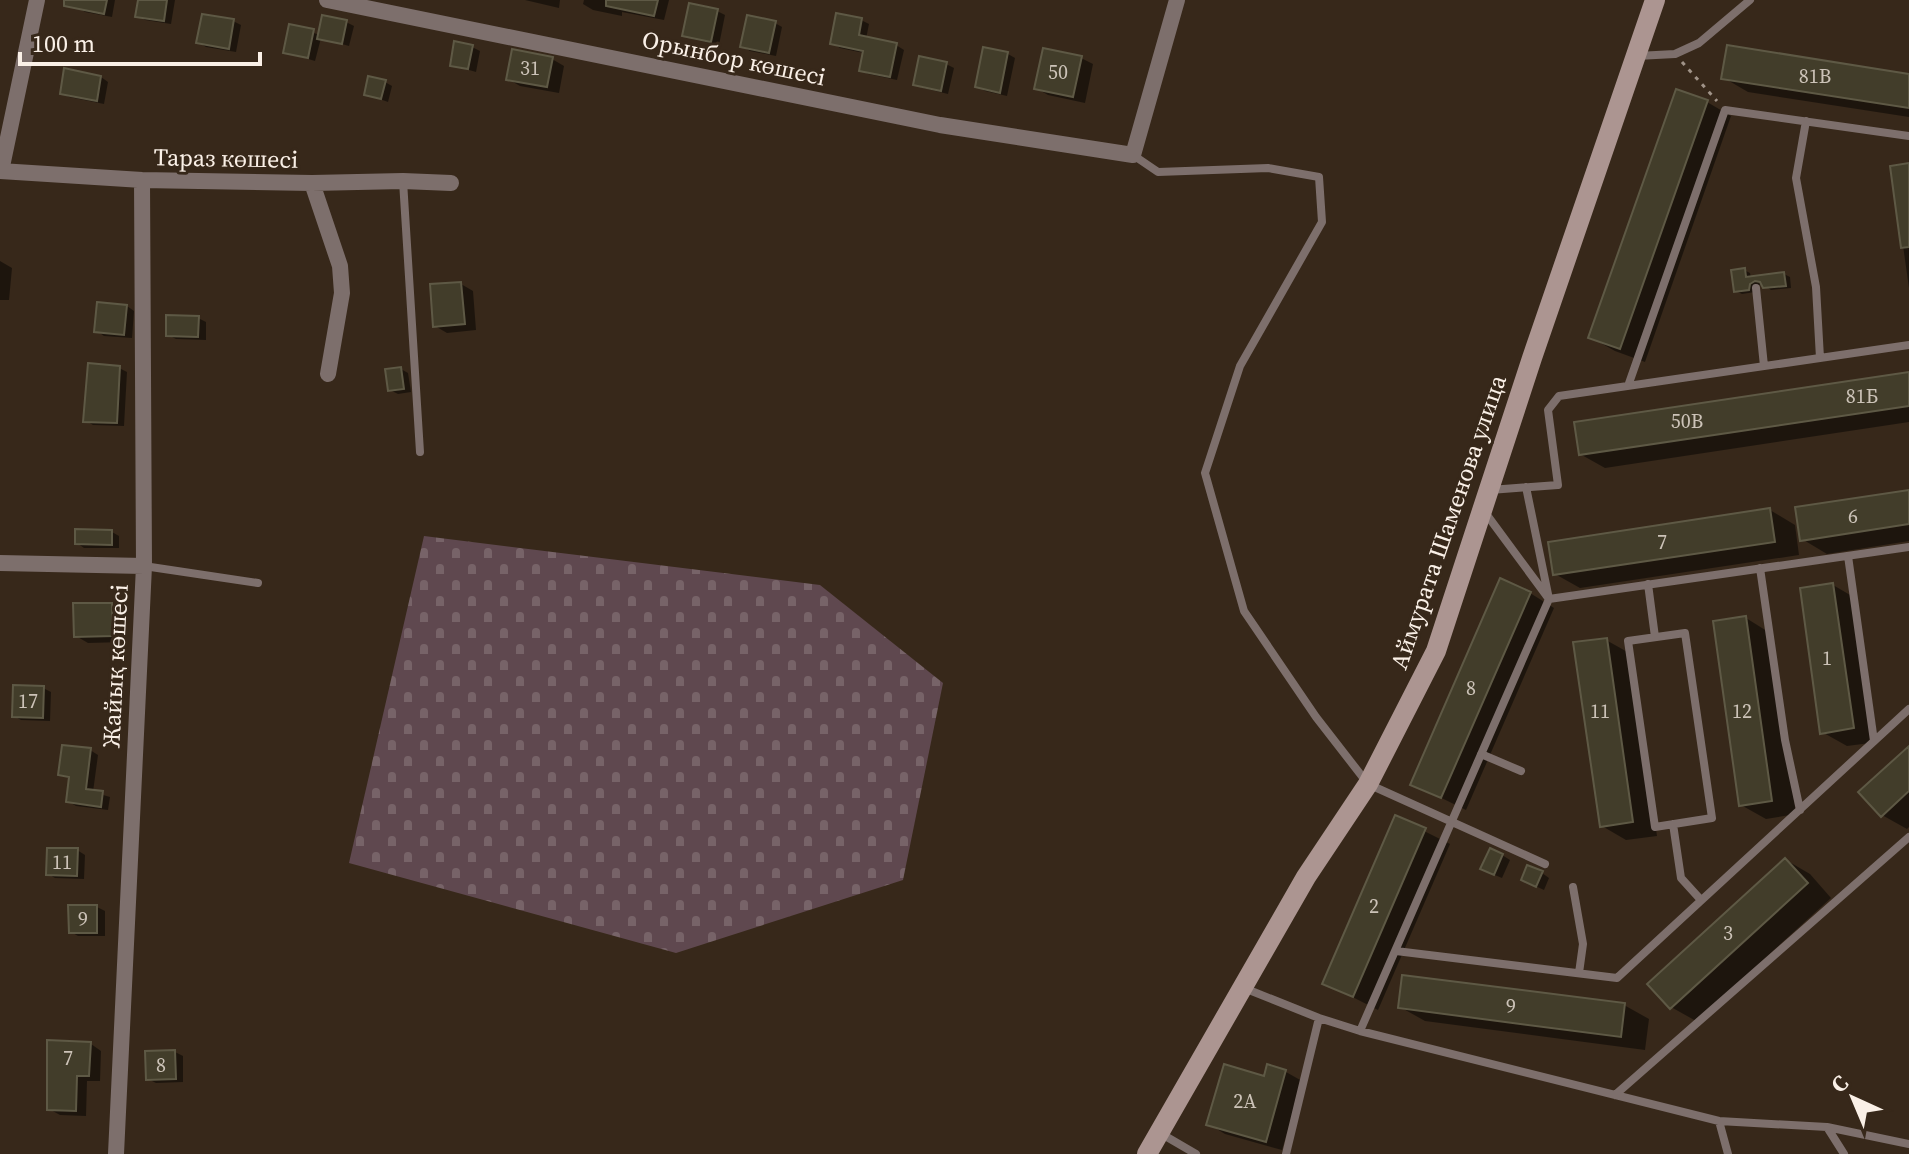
<svg xmlns="http://www.w3.org/2000/svg" width="1909" height="1154" font-family="'Source Serif 4',serif">
  <defs>
    <pattern id="cemetery-stones" width="16" height="16" patternUnits="userSpaceOnUse" patternTransform="scale(2)"><rect width="16" height="16" fill="#5f484f"/><path d="M2 7V4a2 2 0 0 1 4 0v3zM10 15v-3a2 2 0 0 1 4 0v3z" fill="#776368"/></pattern>
  </defs>
  <rect width="100%" height="100%" fill="#37281a"/>
  <!-- cemetery -->
  <path fill="url(#cemetery-stones)" d="M424,536L820,585L943,683L903,880L676,953L349,863Z"/>
  <!-- shadow -->
  <path fill="#0007" d="M79,0H115L112,17L85,12L78,7Z
    M140,0H175L171,24L145,20L138,16Z
    M525,0H560L559,8Z
    M584,0H669L664,20L622,12V16L593,10L583,4Z
    M717,11L725,15L719,45L692,39L684,35Z
    M861,20L869,24L866,39L896,45L904,50L897,80L868,74L861,70L864,53L840,48L832,43Z
    M233,21L241,25L236,52L206,47L198,42Z
    M346,22L354,26L349,46L321,38L315,61L285,52L291,26L320,35Z
    M775,23L782,27L776,56L750,51L742,46Z
    M472,47L480,51L476,72L452,65Z
    M1008,54L1015,58L1007,96L985,91L977,86Z
    M1081,58L1093,64L1085,103L1048,95L1036,88Z
    M552,59L564,66L559,93L520,86L508,79Z
    M946,64L954,68L948,94L923,88L915,84Z
    M1909,76V117L1748,92L1724,78Z
    M101,77L108,82L104,104L69,97L62,93Z
    M385,82L392,86L388,102L366,94Z
    M1707,102L1731,116L1645,362L1615,351L1590,337Z
    M1909,165V288L1892,168Z
    M0,261L12,268L9,300H0Z
    M1744,270L1750,273L1751,278L1784,274L1790,277L1791,288L1771,290L1762,283L1755,288V292L1742,294L1736,291Z
    M461,284L473,291L476,330L447,333L435,326Z
    M127,306L134,311L132,338L104,336L97,331Z
    M198,318L206,322V340L176,339L168,335Z
    M119,368L127,372L124,426L93,425L85,420Z
    M401,369L408,373L411,392L398,394L390,390Z
    M1909,373V422L1605,468L1580,454Z
    M1909,492V541L1827,554L1802,539Z
    M1770,510L1795,525L1799,555L1580,588L1555,574Z
    M112,532L119,536V548H84L77,543Z
    M1833,585L1857,599L1878,742L1847,746L1822,732Z
    M1530,593L1554,608L1466,810L1413,784Z
    M112,605L124,612V642L88,643L76,636Z
    M1746,618L1770,633L1796,814L1766,819L1741,805Z
    M1606,640L1631,654L1657,836L1626,840L1602,826Z
    M43,688L51,692L50,721L21,720L14,716Z
    M1909,748V827L1907,829L1882,815Z
    M90,750L98,755L93,792L110,797L108,810L76,806L68,801L71,779L60,774Z
    M1396,817L1450,844L1378,1010L1325,983Z
    M77,850L85,855L84,879L55,878L48,874Z
    M1502,855L1510,860L1502,878L1490,873Z
    M1786,860L1810,874L1831,898L1696,1021L1671,1007Z
    M1542,873L1549,878L1544,890L1531,884Z
    M97,907L105,911V936H78L71,932Z
    M1624,1005L1649,1019L1645,1050L1425,1021L1400,1007Z
    M91,1044L101,1051L100,1081H87L86,1116L60,1115L49,1109Z
    M175,1052L183,1056V1082L156,1083L148,1079Z
    M1268,1067L1286,1072L1302,1081L1282,1150L1225,1134L1209,1124L1265,1078Z"/>
  <!-- building -->
  <path fill="#423d2a" stroke="#5e5945" stroke-width="2" d="M64,0H107L104,14L64,6Z
    M138,0H167L164,21L135,17Z
    M606,0H658L654,16L606,6Z
    M689,3L718,9L711,42L682,36Z
    M836,13L862,18L859,35L897,43L890,77L859,71L863,51L830,44Z
    M202,14L234,19L229,49L196,43Z
    M322,15L347,20L342,44L317,39Z
    M747,15L776,21L769,53L740,47Z
    M289,24L314,29L308,58L283,53Z
    M454,41L473,45L468,69L450,66Z
    M1727,45L1909,74V108L1721,79Z
    M983,47L1008,52L1000,93L975,87Z
    M1043,48L1082,56L1073,97L1034,89Z
    M512,49L553,57L547,87L506,80Z
    M919,56L947,62L941,91L913,85Z
    M64,68L101,76L97,101L60,94Z
    M368,76L386,80L381,99L364,95Z
    M1676,89L1708,100L1620,349L1588,338Z
    M1909,163V247L1901,248L1890,166Z
    M1745,268L1746,277L1784,272L1786,286L1763,288L1760,282L1755,281L1750,284L1749,290L1734,292L1731,270Z
    M461,282L465,324L433,327L430,284Z
    M97,302L127,305L124,335L94,332Z
    M166,315L199,316L198,337L166,336Z
    M88,363L120,366L117,423L83,422Z
    M401,367L404,389L388,391L385,369Z
    M1909,372V406L1579,455L1574,422Z
    M1909,490V524L1800,541L1795,507Z
    M1770,508L1775,542L1553,575L1548,542Z
    M75,529L112,530V545L75,544Z
    M1500,578L1531,592L1441,798L1410,785Z
    M1833,583L1854,728L1820,734L1800,588Z
    M73,603H112L113,636L74,637Z
    M1746,616L1772,801L1739,806L1713,621Z
    M1607,638L1633,822L1600,827L1573,642Z
    M13,685L44,686L43,718L12,717Z
    M62,745L91,748L86,789L103,791L101,807L66,802L69,777L58,775Z
    M1909,746V791L1881,817L1858,792Z
    M1395,815L1426,828L1353,997L1322,984Z
    M47,848H78L77,876L46,875Z
    M1490,848L1503,854L1494,875L1480,869Z
    M1785,858L1808,883L1670,1009L1647,984Z
    M1527,865L1543,871L1536,887L1521,880Z
    M68,905H97V933H69Z
    M1402,975L1625,1003L1621,1037L1398,1008Z
    M47,1040L91,1042L89,1076H77L76,1111L47,1110Z
    M175,1050L176,1079L146,1080L145,1051Z
    M1224,1064L1264,1076L1267,1064L1286,1070L1266,1142L1206,1125Z"/>
  <g fill="none" stroke-linecap="round" stroke-linejoin="round">
    <!-- path -->
    <path stroke="#a09388" stroke-width="3" stroke-dasharray="4 6" stroke-linecap="butt" d="M1682,62L1717,101"/>
    <!-- lane -->
    <path stroke="#7d6f6c" stroke-width="8" d="M1637,56L1675,54L1699,43L1750,0
      M1806,121L1796,178L1816,287L1820,358
      M1133,155L1158,172L1268,168L1319,177L1322,222L1240,366L1205,473L1244,611L1316,717L1368,784L1545,864
      M403,181L420,452
      M1756,288L1764,366
      M1628,386L1725,110L1909,136
      M1490,490L1558,485L1548,410L1559,396L1909,345
      M1484,511L1549,599L1909,547
      M1848,556L1874,741
      M144,566L258,583
      M1760,568L1785,740L1800,810
      M1648,584L1655,637
      M1685,633L1712,818L1655,827L1628,641Z
      M1481,754L1521,771
      M1673,824L1681,878L1701,900
      M1573,887L1583,944L1579,973
      M1396,951L1617,978L1909,709
      M1244,988L1319,1018
      M1360,1031L1549,599L1526,487
      M1615,1095L1909,837
      M1719,1121L1728,1154
      M1827,1127L1909,1144
      M1160,1133L1196,1154
      M1286,1154L1319,1018L1360,1031L1719,1121L1827,1127L1844,1154"/>
    <!-- street -->
    <path stroke="#7d6f6c" stroke-width="16" d="M327,0L940,125L1133,155L1177,0
      M0,171L142,180L312,183L403,181L451,183
      M1,171L37,0
      M312,183L340,266L342,293L328,374
      M0,563L144,566
      M116,1154L144,566L142,180"/>
    <!-- secondary -->
    <path stroke="#ac9591" stroke-width="20" d="M1147,1154L1306,877L1368,784L1436,651L1532,358L1655,0"/>
  </g>
  <g text-anchor="middle" dominant-baseline="central" stroke-width="6" stroke-linejoin="round" paint-order="stroke">
    <!-- number labels -->
    <g font-size="20" fill="#ccc3b8">
      <text x="530" y="68">31</text>
      <text x="1058" y="72">50</text>
      <text x="1815" y="76">81В</text>
      <text x="1862" y="396">81Б</text>
      <text x="1687" y="421">50В</text>
      <text x="1853" y="516">6</text>
      <text x="1662" y="542">7</text>
      <text x="1827" y="658">1</text>
      <text x="1471" y="688">8</text>
      <text x="28" y="701">17</text>
      <text x="1600" y="711">11</text>
      <text x="1742" y="711">12</text>
      <text x="62" y="862">11</text>
      <text x="1374" y="906">2</text>
      <text x="83" y="919">9</text>
      <text x="1728" y="933">3</text>
      <text x="1511" y="1006">9</text>
      <text x="68" y="1058">7</text>
      <text x="161" y="1065">8</text>
      <text x="1245" y="1101">2А</text>
    </g>
    <!-- street labels -->
    <g font-size="24" fill="#faf0e7" stroke="#37281a">
      <text transform="translate(734 58) rotate(12)">Орынбор көшесі</text>
      <text transform="translate(226 158) rotate(1)">Тараз көшесі</text>
      <text transform="translate(1448 522) rotate(-71)">Аймурата Шаменова улица</text>
      <text transform="translate(115 666) rotate(-87)">Жайық көшесі</text>
    </g>
  </g>
  <!-- north arrow -->
  <g transform="translate(1853 1098) rotate(316)" stroke="#37281a" stroke-width="6" paint-order="stroke">
  <path d="M0-6L14 30L0 20L-14 30Z" fill="#faf0e7"/>
  <text y="-12" font-size="22" font-weight="bold" text-anchor="middle" fill="#faf0e7">С</text>
  </g>
  <!-- scale -->
  <path d="M20 52v12h240v-12" fill="none" stroke="#faf0e7" stroke-width="4"/>
  <text x="32" y="52" font-size="24" fill="#faf0e7" stroke="#37281a" stroke-width="6" paint-order="stroke">100 m</text>
</svg>
